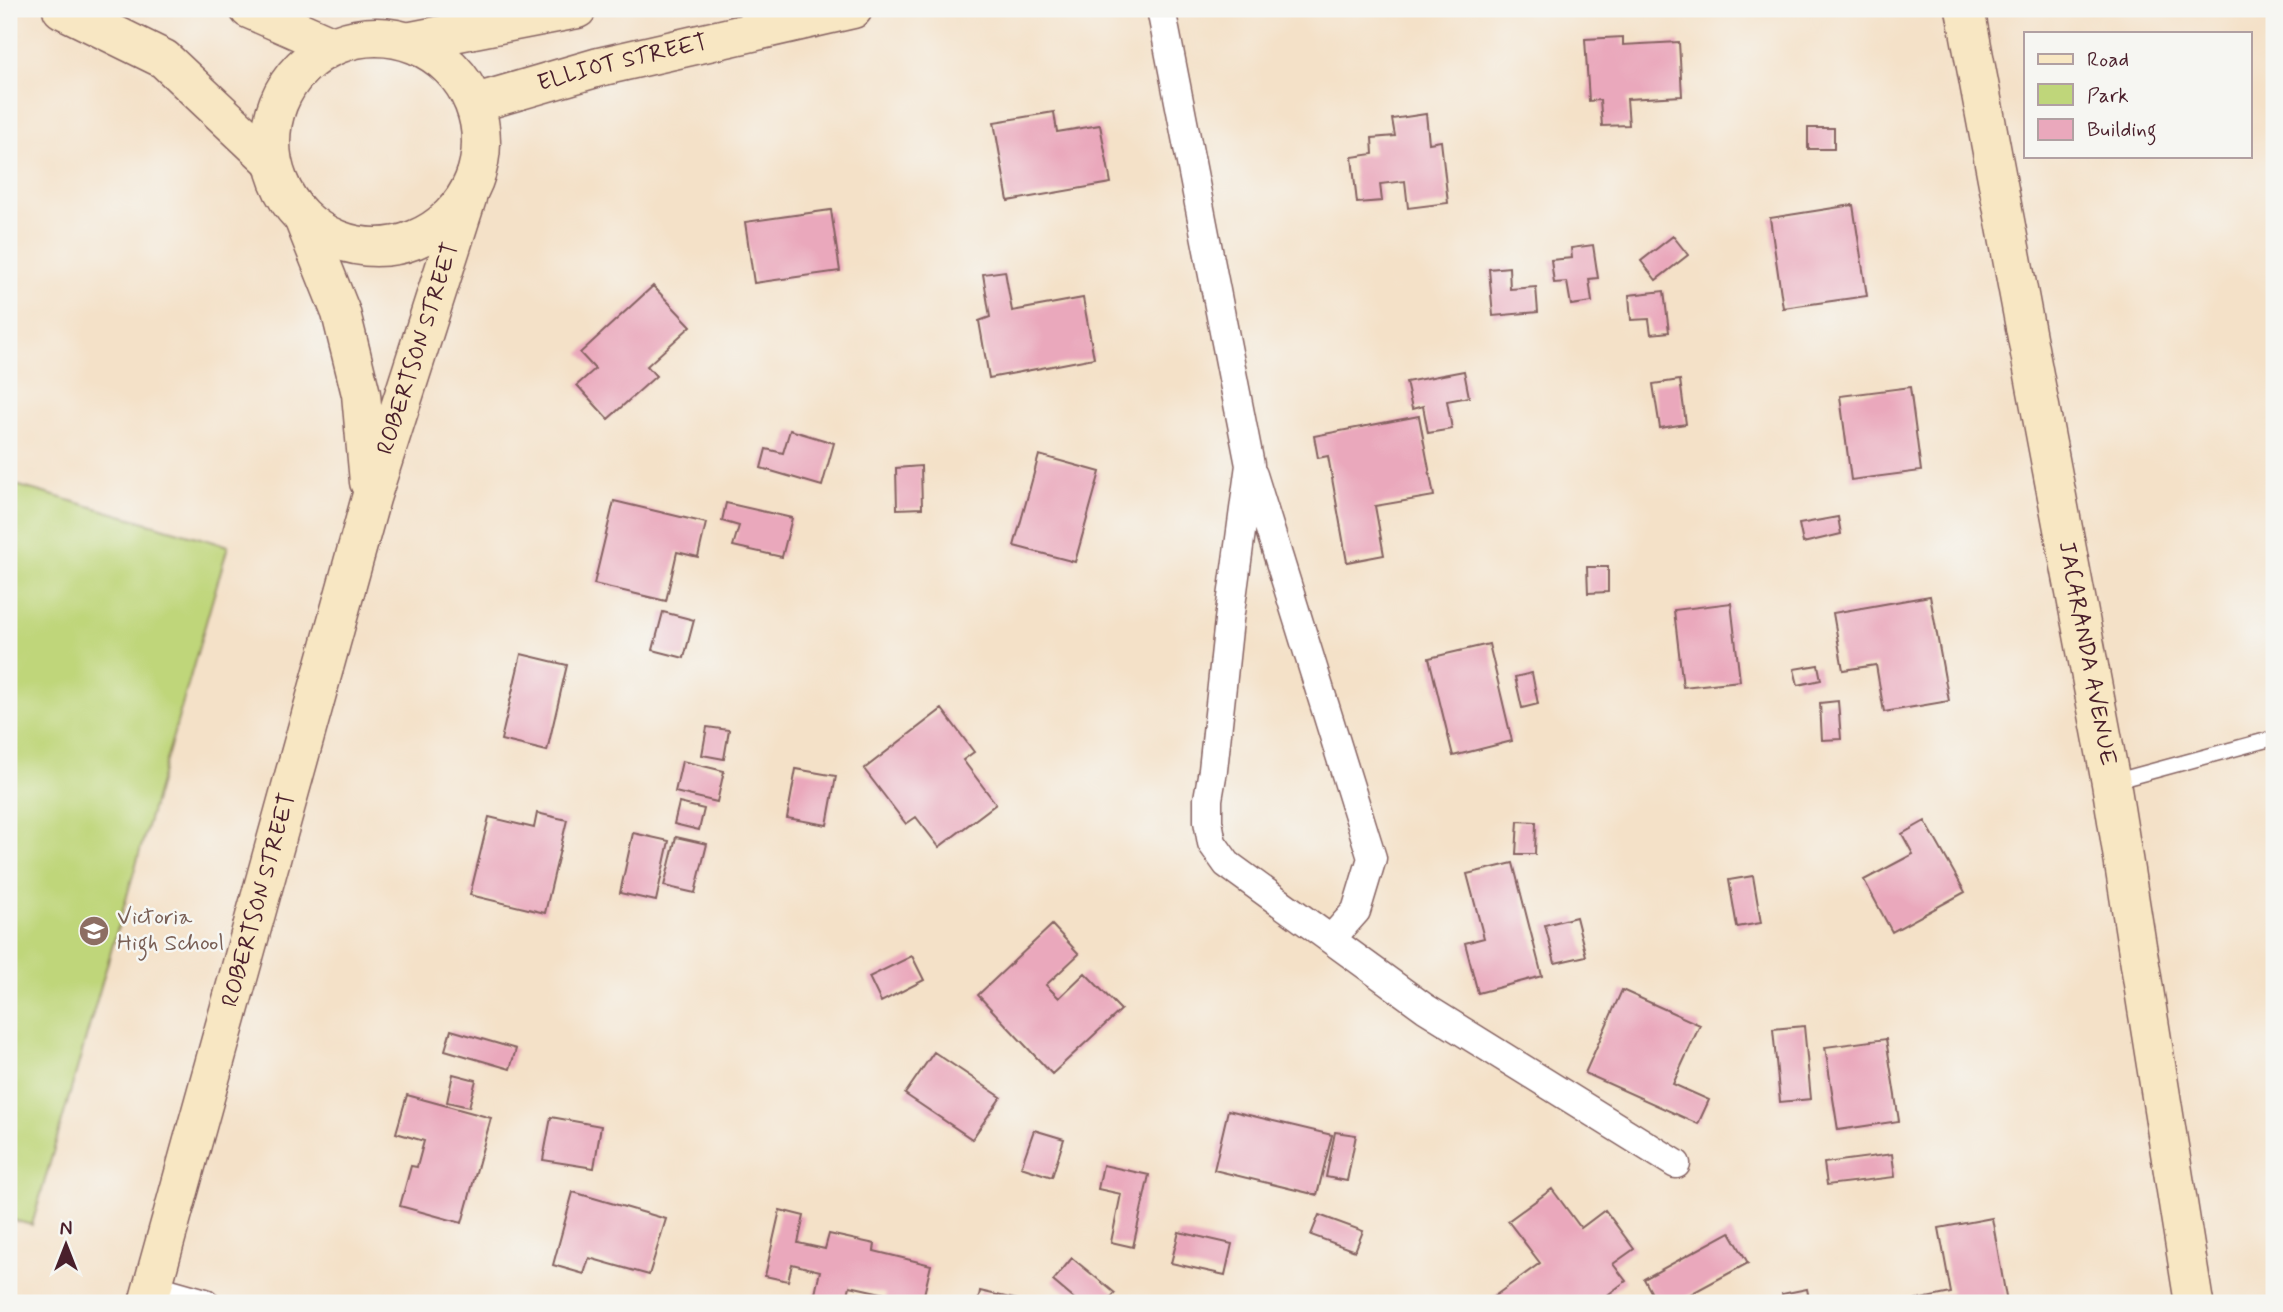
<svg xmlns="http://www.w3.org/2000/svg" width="2283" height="1312" font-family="Mynerve,sans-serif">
  <rect width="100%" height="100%" fill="#f6f6f2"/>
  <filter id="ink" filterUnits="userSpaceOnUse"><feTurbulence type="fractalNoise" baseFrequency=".0143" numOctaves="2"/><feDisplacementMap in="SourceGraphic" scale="14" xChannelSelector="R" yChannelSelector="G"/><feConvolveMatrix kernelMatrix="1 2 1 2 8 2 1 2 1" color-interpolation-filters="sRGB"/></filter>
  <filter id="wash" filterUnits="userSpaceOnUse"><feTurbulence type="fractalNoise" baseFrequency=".00686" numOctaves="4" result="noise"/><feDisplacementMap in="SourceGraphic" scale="28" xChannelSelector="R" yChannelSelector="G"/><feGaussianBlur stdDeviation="1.57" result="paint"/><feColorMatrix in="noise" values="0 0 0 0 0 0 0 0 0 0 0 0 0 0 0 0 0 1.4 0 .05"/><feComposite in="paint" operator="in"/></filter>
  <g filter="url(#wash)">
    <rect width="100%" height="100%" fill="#f4e1c8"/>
    <!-- green -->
    <path fill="#bfd67a" stroke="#847a52" stroke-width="2" d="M9,483L228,546L32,1225L9,1219Z"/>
    <g id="blocks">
      <!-- building -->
      <path fill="#eaa8bc" d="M1623,37V45L1679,42L1682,96L1627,99L1629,125L1602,126L1600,100L1589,101L1585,39Z
        M1054,112L1057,132L1100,125L1111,183L1008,201L994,122Z
        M1426,114L1429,143L1441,141L1448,203L1408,208L1405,181L1380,184L1382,201L1357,203L1352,157L1373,154L1372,138L1395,136L1392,119Z
        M1808,128H1834V149H1808Z
        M1853,205L1867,296L1783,308L1770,218Z
        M831,210L840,271L754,283L745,222Z
        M1673,236L1688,255L1656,280L1641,261Z
        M1593,245L1598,278L1589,279L1592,302L1571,305L1567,282L1554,283L1551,260L1572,258L1571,248Z
        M1509,267L1510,289L1536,287L1538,312L1493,316L1489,269Z
        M1005,271L1012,311L1083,298L1094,358L989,378L979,321L990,317L983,274Z
        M653,286L691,326L647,366L656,376L608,419L577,385L595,369L580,353Z
        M1664,291L1669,332L1651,334L1649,319L1631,320L1629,295Z
        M1464,371L1469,397L1447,401L1452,429L1428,433L1423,406L1412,409L1406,382Z
        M1680,380L1686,424L1660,428L1653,384Z
        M1910,387L1921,471L1851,480L1840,396Z
        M1419,416L1434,496L1375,506L1384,555L1347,562L1328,456L1318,458L1314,436Z
        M790,430L834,443L822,486L761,468L766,449L783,453Z
        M1039,455L1100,472L1075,562L1014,546Z
        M921,466L922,508L897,509L896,468Z
        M614,501L706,523L698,557L677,552L666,601L594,584Z
        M726,503L792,518L782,557L733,546L739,526L722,521Z
        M1838,517L1841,534L1803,543L1799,524Z
        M1587,567H1608V592L1588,593Z
        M1930,596L1949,701L1884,712L1876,665L1843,670L1833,613Z
        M1731,603L1740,681L1683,687L1674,610Z
        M663,612L694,620L684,658L653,650Z
        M1489,644L1512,741L1453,756L1429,658Z
        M521,654L567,665L547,751L501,740Z
        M1818,665L1821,680L1798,685L1794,669Z
        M1532,673L1538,704L1522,708L1515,677Z
        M1838,701L1841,739L1822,740L1820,703Z
        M942,709L974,752L963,760L996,804L939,847L916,817L906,824L864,769Z
        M707,727L729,730L724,759L702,755Z
        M682,761L724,771L717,802L675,792Z
        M796,769L836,776L827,825L787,818Z
        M679,803L704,809L699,830L674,824Z
        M537,813L567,820L545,913L470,895L489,817L534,828Z
        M1518,821L1536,822L1535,854H1516Z
        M1925,821L1965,892L1892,932L1864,880L1913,854L1902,834Z
        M633,833L669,841L656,901L620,893Z
        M676,837L707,844L695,893L664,886Z
        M1513,863L1542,976L1478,993L1465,943L1484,938L1467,874Z
        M1753,876L1761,923L1737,927L1729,880Z
        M1576,917L1586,956L1555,963L1545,925Z
        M1052,925L1079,954L1046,985L1059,998L1085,973L1121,1010L1052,1074L978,995Z
        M912,956L924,980L881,1002L869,977Z
        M1622,990L1700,1025L1673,1084L1709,1100L1698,1124L1585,1073Z
        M1804,1026L1811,1099L1780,1102L1773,1029Z
        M451,1030L516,1049L510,1069L445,1050Z
        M1886,1039L1899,1121L1838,1130L1825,1047Z
        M934,1052L1001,1097L972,1139L905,1094Z
        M453,1074L476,1080L469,1107L447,1102Z
        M407,1095L491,1118L462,1223L400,1206L411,1166L417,1167L424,1141L396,1133Z
        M1228,1110L1332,1135L1317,1195L1214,1170Z
        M551,1117L601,1126L594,1168L543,1160Z
        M1034,1130L1064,1139L1052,1177L1021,1167Z
        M1335,1132L1356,1135L1347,1181L1326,1177Z
        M1892,1154L1895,1177L1827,1185L1824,1163Z
        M1103,1165L1149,1175L1133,1247L1111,1242L1121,1194L1098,1189Z
        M1552,1189L1581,1228L1605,1210L1634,1249L1613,1264L1626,1281L1597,1303H1485L1540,1263L1508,1221Z
        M573,1192L666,1219L649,1275L589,1258L584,1274L553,1265Z
        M780,1210L804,1216L798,1243L825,1249L829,1234L875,1244L874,1251L931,1265L922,1303H884L886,1294L850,1286L846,1303H813L820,1271L792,1264L788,1281L765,1276Z
        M1319,1215L1363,1231L1355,1251L1311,1235Z
        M1992,1218L2007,1303H1902L1951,1293L1939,1228Z
        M1179,1232L1232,1244L1225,1275L1171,1263Z
        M1730,1232L1748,1263L1674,1303H1657L1644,1279Z
        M1072,1258L1115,1293L1106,1303H1079L1053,1281Z
        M1807,1289L1810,1303H1784L1782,1294Z
        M980,1291L1027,1302L1026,1303H978Z"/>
    </g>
  </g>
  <g filter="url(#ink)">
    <use href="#blocks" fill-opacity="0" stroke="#866362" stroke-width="2"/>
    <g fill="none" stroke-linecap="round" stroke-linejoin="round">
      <!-- lane casing -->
      <g stroke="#866362" stroke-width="17">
        <path id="lane" d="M2112,782L2274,738"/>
      </g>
      <!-- street casing -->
      <g stroke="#866362" stroke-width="31">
        <path id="street" d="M1161,9L1250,465L1229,620L1213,770L1208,799V821L1212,843L1227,864L1425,1008L1676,1164
          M1253,475L1372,858L1356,911L1332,938
          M152,1288L205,1303"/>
      </g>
      <!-- secondary casing -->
      <g stroke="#866362" stroke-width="41">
        <g id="secondary">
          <path d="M62,9L164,59L271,160"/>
          <path d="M249,9L333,46"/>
          <path id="s1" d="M1965,9L2111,783L2194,1303"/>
          <circle cx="376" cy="142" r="105"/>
          <path d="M412,41L577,9"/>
          <path id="s2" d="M476,103L599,67L853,9"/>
          <path d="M303,218L341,313L361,394L369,482"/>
          <path id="s3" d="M148,1303L371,498L467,198"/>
        </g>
      </g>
      <!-- lane -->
      <use href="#lane" stroke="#fff" stroke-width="14"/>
      <!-- street -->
      <use href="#street" stroke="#fff" stroke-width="28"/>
      <!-- secondary -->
      <use href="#secondary" stroke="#f8e7c3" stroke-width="38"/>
    </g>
  </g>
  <!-- icons -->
  <defs>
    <g id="school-disc" transform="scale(1.575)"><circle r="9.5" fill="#8d6e63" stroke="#f6f6f2"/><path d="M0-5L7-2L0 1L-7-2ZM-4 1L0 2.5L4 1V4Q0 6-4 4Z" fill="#fff"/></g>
  </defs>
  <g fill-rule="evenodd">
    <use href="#school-disc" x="94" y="931"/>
  </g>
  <g text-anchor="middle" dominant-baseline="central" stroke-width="5" stroke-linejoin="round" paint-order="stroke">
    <!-- street labels -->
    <g font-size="23" fill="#4a1f2b" stroke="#f6f6f2">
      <text stroke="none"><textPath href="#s2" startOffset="152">ELLIOT STREET</textPath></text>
      <text stroke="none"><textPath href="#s3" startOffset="992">ROBERTSON STREET</textPath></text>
      <text stroke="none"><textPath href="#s1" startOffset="656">JACARANDA AVENUE</textPath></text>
      <text stroke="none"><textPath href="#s3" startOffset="418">ROBERTSON STREET</textPath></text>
    </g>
    <!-- education labels -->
    <g font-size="23" fill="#785e54" stroke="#f6f6f2" text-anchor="start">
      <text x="117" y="918">Victoria<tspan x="117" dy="26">High School</tspan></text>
    </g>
  </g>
  <!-- margin -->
  <rect width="2283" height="1312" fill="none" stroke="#f6f6f2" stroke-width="35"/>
  <!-- legend -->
  <rect x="2024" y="32" width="228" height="126" fill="#f6f6f2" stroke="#b1a0a2" stroke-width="2"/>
  <rect x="2038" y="54" width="35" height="10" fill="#f8e7c3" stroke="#b1a0a2" stroke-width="2"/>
  <text x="2087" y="66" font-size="21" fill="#4a1f2b">Road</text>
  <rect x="2038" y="84" width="35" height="21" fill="#bfd67a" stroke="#b1a0a2" stroke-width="2"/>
  <text x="2087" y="102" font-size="21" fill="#4a1f2b">Park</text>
  <rect x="2038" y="119" width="35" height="21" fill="#eaa8bc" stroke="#b1a0a2" stroke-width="2"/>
  <text x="2087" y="136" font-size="21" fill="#4a1f2b">Building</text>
  <!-- north arrow -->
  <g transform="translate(66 1245)" stroke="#f6f6f2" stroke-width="5" paint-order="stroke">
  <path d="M0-5L12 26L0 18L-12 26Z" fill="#4a1f2b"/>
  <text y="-10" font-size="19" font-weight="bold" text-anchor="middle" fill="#4a1f2b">N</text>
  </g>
</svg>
